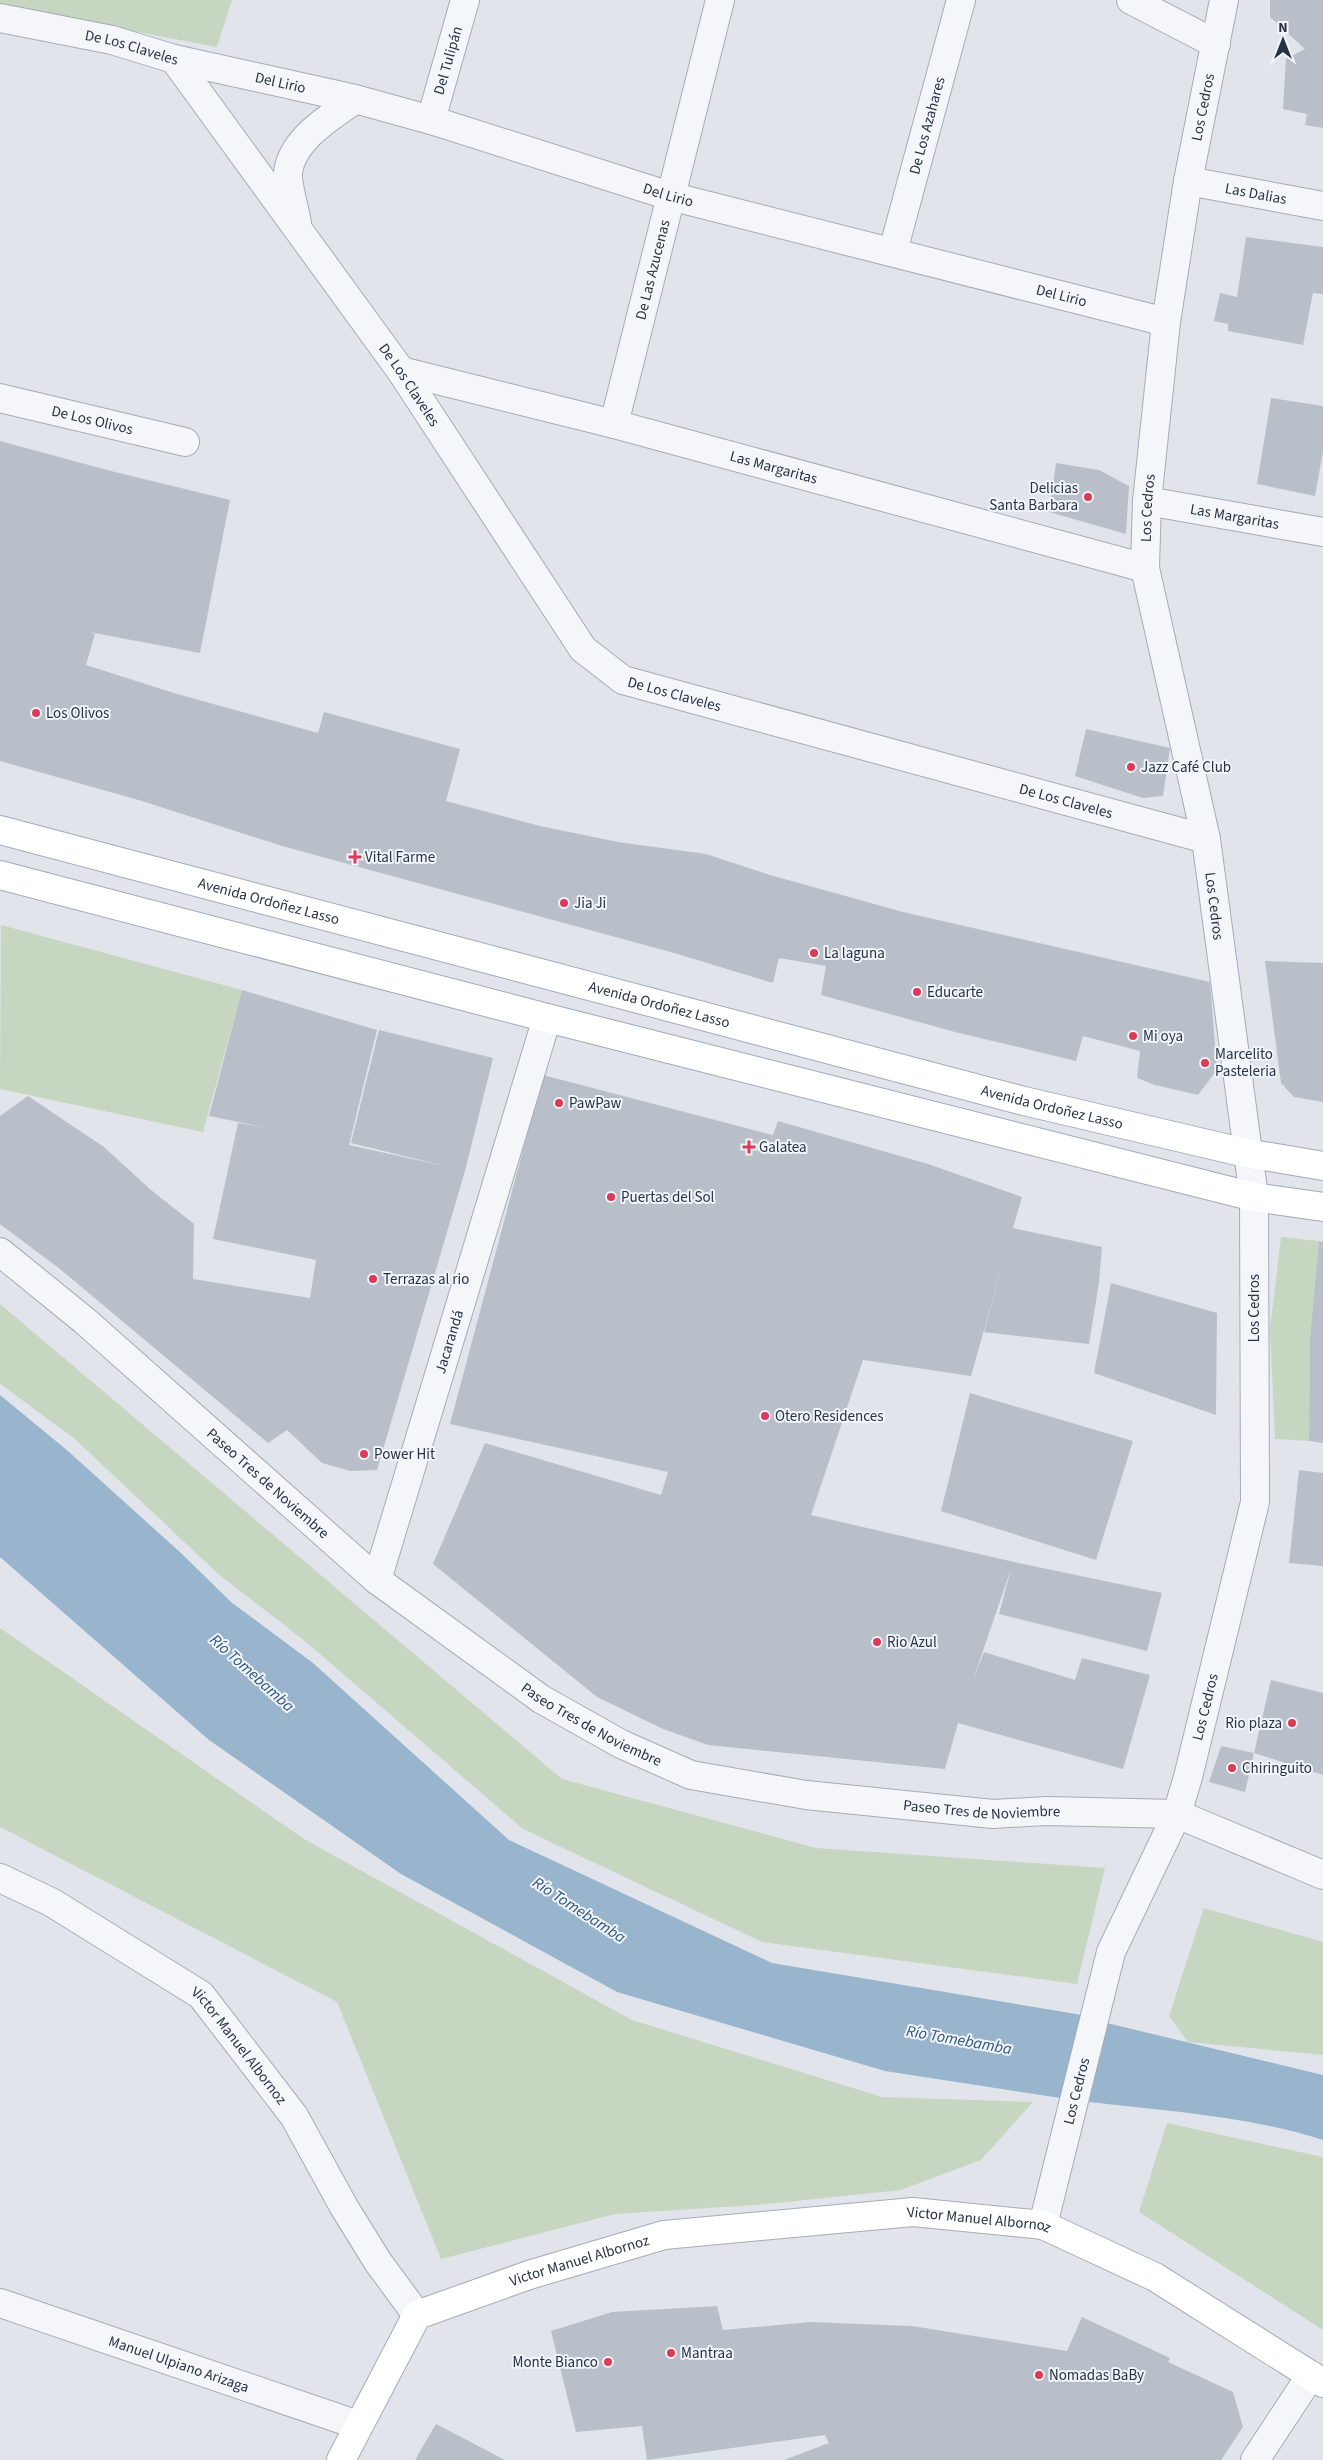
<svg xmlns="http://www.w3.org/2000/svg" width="1323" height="2460" font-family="'Source Sans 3',sans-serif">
  <rect width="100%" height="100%" fill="#e1e5eb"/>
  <!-- green -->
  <path fill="#c7d6c1" d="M0,0H232L217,47L0,6Z
    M1,925L242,990L203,1132L0,1089Z
    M1281,1237L1319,1241L1310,1338L1309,1441L1275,1439L1270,1329Z
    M0,1304L562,1779L816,1848L1105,1868L1077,1984L762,1942L523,1829L306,1642L217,1573L75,1439L0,1384Z
    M0,1628L304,1839L632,2020L882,2097L1033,2102L981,2160L901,2190L756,2205L615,2214L441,2259L337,2002L0,1827Z
    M1204,1908L1323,1942V2055L1188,2042L1169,2016Z
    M1167,2123L1323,2157V2330L1139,2212Z"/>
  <!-- water -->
  <path fill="#99b5ce" d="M0,1395L68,1451L182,1554L231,1602L313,1663L509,1840L772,1963L1094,2017L1067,2099L885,2071L617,1992L401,1874L209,1740L0,1557Z
    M1107,2023L1323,2075V2140C1248,2116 1167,2111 1089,2102Z"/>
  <!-- building -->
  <path fill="#b8bfc9" d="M1270,0H1323V128L1305,125L1307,114L1283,109L1286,59L1305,49L1270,17Z
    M1246,237L1323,247V294L1313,293L1303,345L1228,331V324L1214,321L1220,293L1237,297Z
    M1271,398L1323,406V451L1315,496L1257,484Z
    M0,441L111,471L230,500L200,653L89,632L95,634L86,665L177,694L318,733L324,712L460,749L446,801L540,826L618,842L706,854L770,875L903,912L1210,982L1217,1070L1198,1095L1155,1085L1137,1078L1140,1051L1083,1036L1076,1061L955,1032L821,995L826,966L779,958L773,983L674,953L282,846L142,801L0,761Z
    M1056,463L1099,470L1129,486L1126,534L1049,512Z
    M1086,729L1170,748L1163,796L1143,798L1075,776Z
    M1265,961L1323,963V1102L1294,1097L1281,1083Z
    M242,990L377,1030L349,1145L449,1167L351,1143L379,1030L493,1058L465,1171L377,1470L350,1471L322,1463L287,1430L268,1443L60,1269L0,1224V1116L28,1096L104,1147L151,1190L194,1224L193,1279L310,1298L316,1260L213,1239L238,1123L264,1127L209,1116Z
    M543,1075L773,1135L778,1121L928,1164L1022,1197L1013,1228L1102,1247L1099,1283L1089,1344L984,1332L1007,1249L971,1376L863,1360L811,1515L1014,1562L1162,1593L1147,1651L999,1614L1011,1569L973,1680L984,1652L1075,1680L1082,1658L1150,1675L1123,1769L958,1723L945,1769L708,1745L663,1729L597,1697L433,1564L485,1443L661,1495L668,1472L450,1424Z
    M1319,1241L1323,1242V1443L1309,1441L1310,1338Z
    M1111,1283L1217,1313L1216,1415L1094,1373Z
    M970,1393L1133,1441L1096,1560L941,1511Z
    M1299,1470L1323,1473V1566L1289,1563Z
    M1271,1680L1323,1693V1775L1254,1753Z
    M1221,1746L1254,1753L1245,1792L1209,1782Z
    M717,2306L723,2330L810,2322L912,2326L1067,2351L1082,2317L1170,2358L1168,2362L1233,2392L1243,2427L1221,2460H784L829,2443L825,2435L647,2460L642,2426L576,2432L551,2331L612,2312Z
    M436,2424L505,2460H415Z"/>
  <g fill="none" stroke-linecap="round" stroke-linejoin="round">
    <!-- minor casing -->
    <g stroke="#a5acb6" stroke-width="30">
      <g id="minor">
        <path d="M1131,0L1216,44"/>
        <path id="s1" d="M0,18L112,40L174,59L355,99L431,120L670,196L1166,322"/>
        <path id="s2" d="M174,59L401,371L583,649L623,680L1206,839"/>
        <path id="s3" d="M431,120L465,0"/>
        <path id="s4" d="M1188,181L1323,206"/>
        <path d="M297,223C295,210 287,185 288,172C293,138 330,118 355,99"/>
        <path id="s5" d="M893,251L961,0"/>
        <path id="s6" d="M401,371L614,424L1145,568"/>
        <path id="s7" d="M0,398L185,442"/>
        <path id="s8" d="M614,424L720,0"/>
        <path id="s9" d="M1147,501L1323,532"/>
        <path id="s10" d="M0,1252L85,1321L377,1580L541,1699L621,1744L691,1775L806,1795L993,1814L1046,1811L1177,1814L1323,1875"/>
        <path id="s11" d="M377,1580L547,1018"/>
        <path id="s12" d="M1043,2225L1111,1952L1177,1814L1188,1777L1255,1502L1254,1197L1206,839L1145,568L1147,501L1166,322L1188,181L1224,0"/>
        <path id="s13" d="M0,2303L358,2425"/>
        <path d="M1255,2460L1311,2375"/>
      </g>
    </g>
    <!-- tertiary casing -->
    <g stroke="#a5acb6" stroke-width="30">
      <g id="tertiary">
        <path id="s14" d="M0,1878L51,1902L201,1995L294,2116L344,2207L378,2262L417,2315"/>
      </g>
    </g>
    <!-- secondary casing -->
    <g stroke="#a5acb6" stroke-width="30">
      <g id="secondary">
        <path id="s15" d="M341,2460L417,2315L529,2275L664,2235L913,2212L1043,2225L1155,2277L1323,2383"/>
      </g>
    </g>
    <!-- primary casing -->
    <g stroke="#9faab8" stroke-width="30">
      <g id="primary">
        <path id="s16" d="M0,830L1024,1101L1246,1153L1323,1166"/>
        <path d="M0,875L547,1018L1254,1197L1323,1207"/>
      </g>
    </g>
    <!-- minor -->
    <use href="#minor" stroke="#f4f6f9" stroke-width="28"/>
    <!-- tertiary -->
    <use href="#tertiary" stroke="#f4f6f9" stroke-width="28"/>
    <!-- secondary -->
    <use href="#secondary" stroke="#fff" stroke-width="28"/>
    <!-- primary -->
    <use href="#primary" stroke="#fff" stroke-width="28"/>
  </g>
  <!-- markers -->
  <g fill="#db3b59" stroke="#f1f4f8" stroke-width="2">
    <circle cx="1088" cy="497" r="5"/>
    <circle cx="36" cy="713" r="5"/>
    <circle cx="1131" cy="767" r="5"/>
    <path d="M352.5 849.5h5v5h5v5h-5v5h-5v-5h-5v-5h5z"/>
    <circle cx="564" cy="903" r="5"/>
    <circle cx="814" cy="953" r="5"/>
    <circle cx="917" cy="992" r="5"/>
    <circle cx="1133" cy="1036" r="5"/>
    <circle cx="1205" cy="1063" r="5"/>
    <circle cx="559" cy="1103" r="5"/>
    <path d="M746.5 1139.5h5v5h5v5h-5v5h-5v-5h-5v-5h5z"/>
    <circle cx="611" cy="1197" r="5"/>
    <circle cx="373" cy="1279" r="5"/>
    <circle cx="765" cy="1416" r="5"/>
    <circle cx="364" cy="1454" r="5"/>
    <circle cx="877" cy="1642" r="5"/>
    <circle cx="1292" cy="1723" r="5"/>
    <circle cx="1232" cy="1768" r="5"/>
    <circle cx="671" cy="2353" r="5"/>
    <circle cx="608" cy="2362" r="5"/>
    <circle cx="1039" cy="2375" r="5"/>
  </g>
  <g text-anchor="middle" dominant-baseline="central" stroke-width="4" stroke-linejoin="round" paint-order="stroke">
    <!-- street labels -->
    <g font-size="15" fill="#273345" stroke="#f1f4f8">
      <text stroke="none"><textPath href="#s1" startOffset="135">De Los Claveles</textPath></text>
      <text stroke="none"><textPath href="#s3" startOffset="62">Del Tulipán</textPath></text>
      <text stroke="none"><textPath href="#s1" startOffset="288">Del Lirio</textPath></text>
      <text stroke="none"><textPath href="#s12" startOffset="2165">Los Cedros</textPath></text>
      <text stroke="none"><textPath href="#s5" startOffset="130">De Los Azahares</textPath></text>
      <text stroke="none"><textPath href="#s4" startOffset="69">Las Dalias</textPath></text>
      <text stroke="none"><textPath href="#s1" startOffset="692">Del Lirio</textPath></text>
      <text stroke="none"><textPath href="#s8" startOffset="159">De Las Azucenas</textPath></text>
      <text stroke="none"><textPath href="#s1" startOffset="1098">Del Lirio</textPath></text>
      <text stroke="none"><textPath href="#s2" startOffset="402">De Los Claveles</textPath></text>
      <text stroke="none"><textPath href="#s7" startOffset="95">De Los Olivos</textPath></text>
      <text stroke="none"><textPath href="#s6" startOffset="385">Las Margaritas</textPath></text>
      <text stroke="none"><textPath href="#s12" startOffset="1760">Los Cedros</textPath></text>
      <text stroke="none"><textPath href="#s9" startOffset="89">Las Margaritas</textPath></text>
      <text stroke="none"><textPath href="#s2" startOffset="822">De Los Claveles</textPath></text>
      <text stroke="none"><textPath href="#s2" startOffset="1228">De Los Claveles</textPath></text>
      <text stroke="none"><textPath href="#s16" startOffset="278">Avenida Ordoñez Lasso</textPath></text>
      <text transform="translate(1214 906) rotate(83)">Los Cedros</text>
      <text stroke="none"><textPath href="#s16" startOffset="682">Avenida Ordoñez Lasso</textPath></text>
      <text stroke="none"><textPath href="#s16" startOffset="1088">Avenida Ordoñez Lasso</textPath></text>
      <text transform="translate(1254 1308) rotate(-90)">Los Cedros</text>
      <text stroke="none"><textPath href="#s11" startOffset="249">Jacarandá</textPath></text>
      <text stroke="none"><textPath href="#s10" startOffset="354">Paseo Tres de Noviembre</textPath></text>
      <text stroke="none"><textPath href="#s12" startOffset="545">Los Cedros</textPath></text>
      <text stroke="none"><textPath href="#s10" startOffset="759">Paseo Tres de Noviembre</textPath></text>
      <text stroke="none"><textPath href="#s10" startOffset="1164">Paseo Tres de Noviembre</textPath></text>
      <text stroke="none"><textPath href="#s14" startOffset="296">Victor Manuel Albornoz</textPath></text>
      <text stroke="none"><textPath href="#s12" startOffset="138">Los Cedros</textPath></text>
      <text stroke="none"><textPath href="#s15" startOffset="740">Victor Manuel Albornoz</textPath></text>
      <text stroke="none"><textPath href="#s15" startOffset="335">Victor Manuel Albornoz</textPath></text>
      <text stroke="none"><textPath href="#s13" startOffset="189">Manuel Ulpiano Arizaga</textPath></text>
    </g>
    <!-- poi labels -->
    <g font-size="15" fill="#273345" stroke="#f1f4f8" text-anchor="start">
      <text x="1078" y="488" text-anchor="end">Delicias<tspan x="1078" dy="17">Santa Barbara</tspan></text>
      <text x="46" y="713">Los Olivos</text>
      <text x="1141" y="767">Jazz Café Club</text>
      <text x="365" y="857">Vital Farme</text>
      <text x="574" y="903">Jia Ji</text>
      <text x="824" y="953">La laguna</text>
      <text x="927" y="992">Educarte</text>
      <text x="1143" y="1036">Mi oya</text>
      <text x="1215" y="1054">Marcelito<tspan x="1215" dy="17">Pasteleria</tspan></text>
      <text x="569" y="1103">PawPaw</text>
      <text x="759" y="1147">Galatea</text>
      <text x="621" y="1197">Puertas del Sol</text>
      <text x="383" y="1279">Terrazas al rio</text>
      <text x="775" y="1416">Otero Residences</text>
      <text x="374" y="1454">Power Hit</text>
      <text x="887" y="1642">Rio Azul</text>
      <text x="1282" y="1723" text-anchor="end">Rio plaza</text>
      <text x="1242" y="1768">Chiringuito</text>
      <text x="681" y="2353">Mantraa</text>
      <text x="598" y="2362" text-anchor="end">Monte Bianco</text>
      <text x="1049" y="2375">Nomadas BaBy</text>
    </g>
    <!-- water labels -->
    <g font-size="16" font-style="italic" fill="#2d547d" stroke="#f1f4f8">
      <text transform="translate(252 1673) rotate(42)">Río Tomebamba</text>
      <text transform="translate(579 1910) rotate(33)">Río Tomebamba</text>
      <text transform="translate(959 2040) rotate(10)">Río Tomebamba</text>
    </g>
  </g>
  <!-- north arrow -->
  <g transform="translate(1283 40)" stroke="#f1f4f8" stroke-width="4" paint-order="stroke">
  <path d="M0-4L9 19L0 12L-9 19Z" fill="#273345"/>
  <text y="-8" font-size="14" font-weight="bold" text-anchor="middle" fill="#273345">N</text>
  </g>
</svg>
